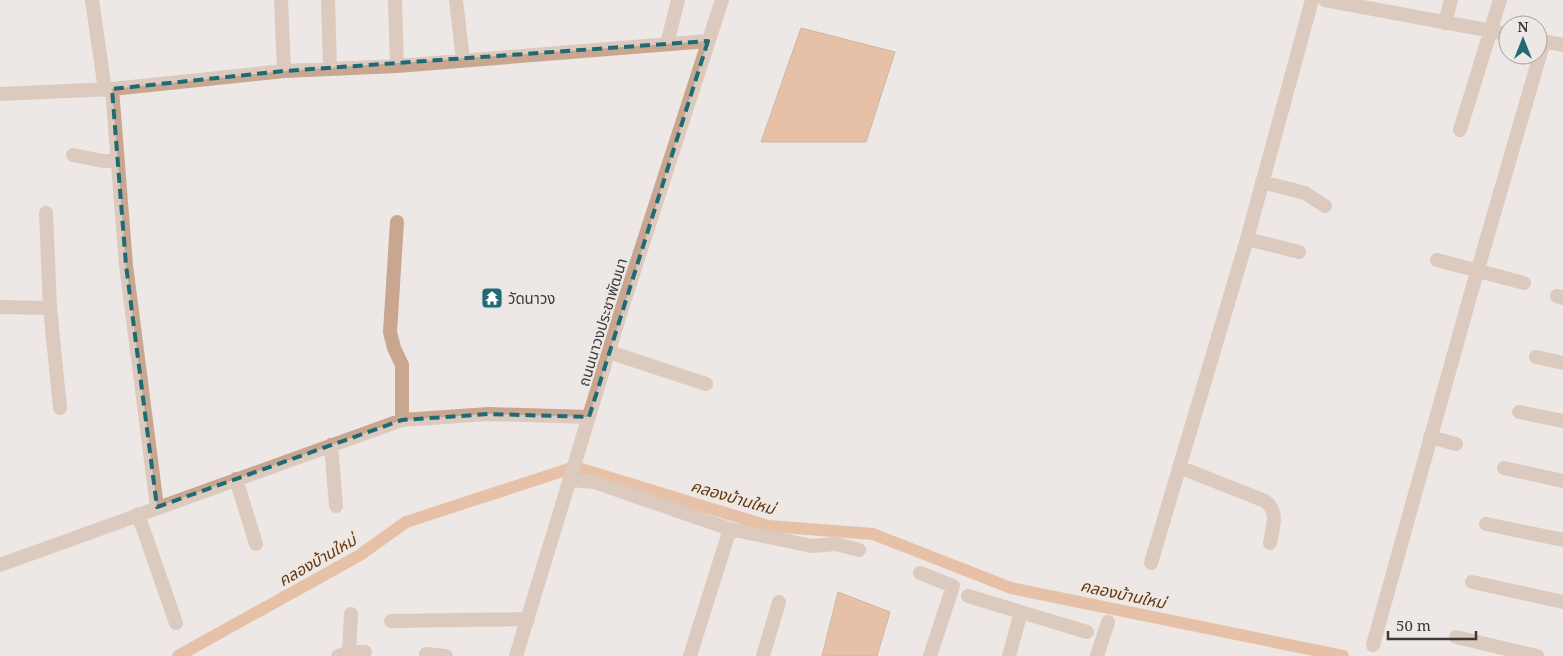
<svg xmlns="http://www.w3.org/2000/svg" width="1563" height="656" font-family="'Noto Serif','Noto Sans Thai',serif">
  <rect width="100%" height="100%" fill="#ede8e5"/>
  <!-- water -->
  <path fill="#dd935d" stroke="#ad7852" d="M801,28L895,52L866,142H761Z
    M838,592L890,612L877,656H822Z"/>
  <g fill="none" stroke-linecap="round" stroke-linejoin="round">
    <!-- canal -->
    <path stroke="#dd935d" stroke-width="12" d="M178,656L360,555L406,522L575,467L768,526L873,534L1011,588L1343,656"/>
    <!-- minor -->
    <path stroke="#c8a68f" stroke-width="14" d="M92,0L105,90
      M281,0L284,71
      M328,0L330,69
      M395,0L397,66
      M456,0L463,60
      M1325,0L1508,34
      M1445,23L1451,0
      M1538,40L1563,45
      M667,44L678,0
      M112,89L126,265L157,507
      M0,94L112,89L284,71L397,66L708,41
      M1460,130L1500,0
      M73,155L103,161H118
      M1262,182L1305,193L1325,206
      M46,213L50,308L60,408
      M397,222L390,332L394,348L402,365V420
      M1247,239L1299,252
      M1437,260L1524,283
      M1557,296L1563,298
      M0,307L50,308
      M609,352L706,384
      M1536,357L1563,363
      M1519,412L1563,421
      M1430,437L1456,444
      M331,445L336,506
      M1179,467L1265,501C1279,512 1273,526 1270,543
      M1504,468L1563,481
      M236,479L256,544
      M571,480L594,482L730,529L812,546L836,544L859,550
      M138,514L176,623
      M1486,524L1563,540
      M1151,563L1247,239L1312,0
      M0,565L402,420L489,414L589,417
      M920,573L953,586L930,656
      M1472,582L1563,602
      M968,596L1087,632
      M391,621L528,619
      M1456,637L1537,656
      M1373,645L1469,300L1544,41
      M349,652L351,614
      M426,654L446,656
      M338,656L349,652H365
      M516,656L622,308L722,0
      M690,656L730,529
      M763,656L779,602
      M1009,656L1021,612
      M1097,656L1108,622"/>
  </g>
  <!-- marked area -->
  <path d="M0 0H1563V656H0ZM708,41L589,417L489,414L402,420L157,507L126,265L112,89L284,71Z" fill="#ede8e5" fill-opacity=".55" fill-rule="evenodd"/>
  <path fill="none" stroke="#206b73" stroke-width="4" stroke-dasharray="10 6" stroke-linejoin="round" d="M708,41L589,417L489,414L402,420L157,507L126,265L112,89L284,71Z"/>
  <!-- icons -->
  <defs>
    <g id="temple-square" transform="scale(1.125)"><rect x="-9" y="-9" width="18" height="18" rx="4" fill="#206b73" stroke="#ede8e5"/><path d="M0-6L5-2H3V0L6.5 2.5H4V6H1.5V3h-3V6H-4V2.5H-6.5L-3 0V-2H-5Z" fill="#fff"/></g>
  </defs>
  <g fill-rule="evenodd">
    <use href="#temple-square" x="492" y="298"/>
  </g>
  <g text-anchor="middle" dominant-baseline="central" stroke-width="4" stroke-linejoin="round" paint-order="stroke">
    <!-- poi labels -->
    <g font-size="15" fill="#3c3a38" stroke="#ede8e5" text-anchor="start">
      <text x="508" y="298">วัดนาวง</text>
    </g>
    <!-- street labels -->
    <g font-size="15" fill="#3c3a38" stroke="#ede8e5">
      <text transform="translate(602 322) rotate(-73)">ถนนนาวงประชาพัฒนา</text>
    </g>
    <!-- water labels -->
    <g font-size="16" font-style="italic" fill="#66360c" stroke="#ede8e5">
      <text transform="translate(733 497) rotate(16)">คลองบ้านใหม่</text>
      <text transform="translate(317 560) rotate(-30)">คลองบ้านใหม่</text>
      <text transform="translate(1123 594) rotate(12)">คลองบ้านใหม่</text>
    </g>
  </g>
  <!-- north arrow -->
  <g transform="translate(1523 40)"><circle r="24" fill="#ede8e5" stroke="#a6a2a0"/>
  <path d="M0-4L9 19L0 12L-9 19Z" fill="#206b73"/>
  <text y="-8" font-size="14" font-weight="bold" text-anchor="middle" fill="#3c3a38">N</text>
  </g>
  <!-- scale -->
  <path d="M1388 631v8h88v-8" fill="none" stroke="#3c3a38" stroke-width="2.5"/>
  <text x="1396" y="631" font-size="15" fill="#3c3a38" stroke="#ede8e5" stroke-width="4" paint-order="stroke">50 m</text>
</svg>
